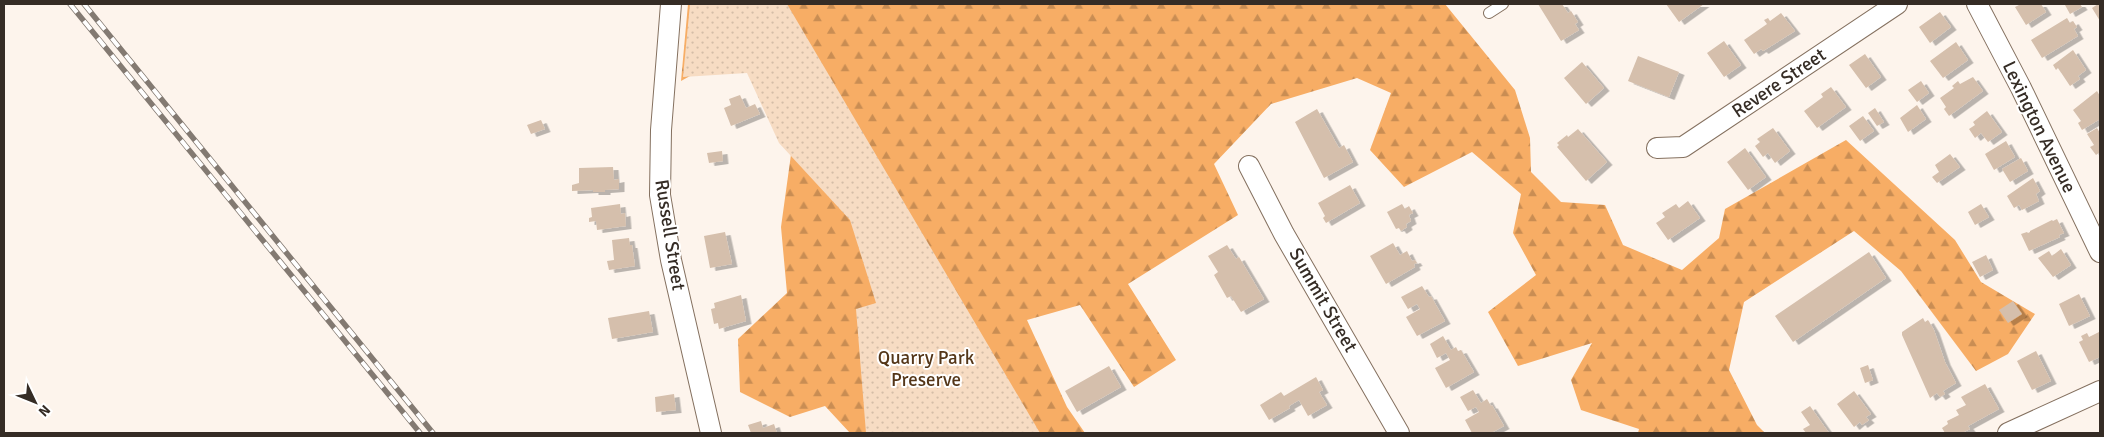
<svg xmlns="http://www.w3.org/2000/svg" width="2104" height="437" font-family="Signika,sans-serif">
  <defs>
    <pattern id="forest-firs" width="22" height="20" patternUnits="userSpaceOnUse" patternTransform="scale(1.25)"><rect width="22" height="20" fill="#f7ad65"/><path d="M5 1l3.5 6h-7zM16 11l3.5 6h-7z" fill="#c98d53"/></pattern>
    <pattern id="park-dots" width="8" height="8" patternUnits="userSpaceOnUse" patternTransform="scale(1.25)"><rect width="8" height="8" fill="#f7dcc3"/><path d="M2 2h.1M6 6h.1" fill="none" stroke="#d4bda7" stroke-width="1.8" stroke-linecap="round"/></pattern>
    <filter id="shadow"><feDropShadow dx="5.5" dy="3" stdDeviation="0" flood-color="#0004"/></filter>
  </defs>
  <rect width="100%" height="100%" fill="#fdf4ec"/>
  <!-- forest -->
  <path fill="url(#forest-firs)" d="M688,4H1445L1515,90L1530,138L1531,172L1561,202L1605,205L1623,245L1682,270L1719,238L1725,209L1846,140L1955,240L1981,282L2035,314L2008,354L1976,371L1901,271L1854,231L1744,302L1729,370L1757,425L1765,433H1638L1639,429L1581,410L1571,380L1592,343L1518,366L1488,312L1536,275L1513,233L1521,194L1472,152L1404,187L1370,150L1391,93L1357,78L1271,104L1214,164L1238,215L1128,284L1176,360L1134,387L1080,305L1027,320L1067,407L1085,433H850L825,406L790,417L740,392L738,339L787,293L781,227L797,111L755,40L681,81Z"/>
  <!-- park -->
  <path fill="url(#park-dots)" d="M690,4H787L1040,433H866L856,309L876,303L850,220L779,143L747,73L683,77Z"/>
  <!-- building -->
  <path fill="#d5bfac" filter="url(#shadow)" d="M1538,4H1562L1568,13L1571,11L1578,22L1575,24L1579,30L1561,41Z
    M1666,4H1704L1679,22Z
    M2021,4H2041L2046,12L2026,25L2015,7Z
    M2066,4H2080L2082,7L2070,14L2065,5Z
    M2098,4H2100V21L2092,8Z
    M1940,12L1951,27L1930,43L1919,27Z
    M1781,13L1795,31L1763,51L1761,49L1754,54L1744,40L1767,24L1764,20L1768,18L1770,21Z
    M2067,18L2070,23L2073,21L2077,27L2074,29L2078,36L2042,58L2031,40Z
    M1724,41L1741,65L1724,77L1707,53Z
    M1956,42L1968,60L1943,78L1930,61Z
    M2073,50L2086,70L2078,76L2080,79L2070,86L2058,68L2056,70L2053,65Z
    M1865,54L1881,77L1866,88L1849,65Z
    M1638,56L1679,72L1669,97L1628,81Z
    M1582,62L1604,88L1586,104L1564,78Z
    M1973,77L1983,91L1949,116L1944,109L1946,107L1940,98L1954,88L1952,86L1958,81L1960,84Z
    M1921,81L1929,93L1917,102L1908,90Z
    M1831,87L1846,107L1817,128L1804,111L1823,97L1821,94Z
    M2097,91L2100,96V119L2082,130L2078,123L2081,121L2073,110Z
    M740,95L746,108L755,104L760,114L731,126L724,108L731,105L729,99Z
    M1917,105L1926,119L1908,132L1900,118Z
    M1875,108L1884,122L1877,126L1868,113Z
    M1317,109L1339,148L1344,145L1353,162L1324,178L1295,122Z
    M1987,111L2002,132L1988,142L1981,133L1975,138L1969,129L1975,125L1973,122Z
    M1863,116L1874,131L1860,141L1849,126Z
    M541,120L545,129L531,134L527,125Z
    M1773,128L1790,151L1775,163L1768,153L1763,157L1755,146L1760,142L1757,139Z
    M2097,128L2100,133V152L2096,155L2090,147L2094,145L2087,134Z
    M1578,129L1607,162L1586,181L1557,147L1559,145L1557,143L1567,135L1568,137Z
    M2006,141L2015,157L1994,170L1985,154Z
    M1745,148L1766,177L1748,190L1727,162Z
    M722,151L723,161L709,163L707,153Z
    M1950,154L1960,167L1937,183L1932,177L1939,172L1935,165Z
    M2021,158L2028,171L2010,182L2002,169Z
    M613,167L614,180L619,179V189L605,190V192H593V190L572,191V185L579,183V168Z
    M2033,178L2040,191L2036,194L2039,201L2022,210L2019,205L2014,208L2007,196Z
    M1350,185L1360,203L1326,223L1323,218L1325,216L1318,203Z
    M1688,201L1700,218L1668,240L1656,223L1665,217L1662,213L1676,204L1679,208Z
    M620,204L621,214L625,213L626,226L597,230L596,221L589,222V218L592,217L591,208Z
    M1402,204L1405,209L1409,206L1413,213L1409,215L1411,221L1406,224L1407,227L1401,231L1399,228L1396,229L1387,212Z
    M1981,204L1989,217L1975,225L1968,212Z
    M2057,219L2064,233L2059,235L2060,237L2029,251L2021,234L2027,232L2028,233L2030,232V231L2052,220L2053,221Z
    M725,232L732,264L710,268L704,236Z
    M629,238L630,245H632L635,266L609,270L607,261L614,260L612,240Z
    M1393,243L1400,255L1407,251L1412,261L1415,260L1417,263L1414,264L1415,267L1386,284L1370,256Z
    M1227,245L1236,259L1239,257L1264,299L1241,312L1231,296L1227,298L1214,275L1218,272L1208,256Z
    M2061,249L2071,265L2053,277L2038,258L2049,251L2052,256Z
    M1869,252L1886,278L1793,342L1775,316Z
    M1986,255L1993,270L1980,277L1972,262Z
    M1422,286L1429,297L1431,296L1445,321L1417,336L1406,317L1420,309L1417,304L1408,309L1401,297Z
    M2079,294L2090,316L2069,326L2059,304Z
    M741,295L746,321L719,329L718,323L714,324L711,309L715,308L714,303Z
    M2013,301L2022,314L2008,323L1999,310Z
    M649,311L653,332L612,339L608,318Z
    M1923,318L1925,322L1928,320L1934,330L1945,362L1956,383L1943,391L1945,394L1940,397L1937,393L1930,398L1902,335V332Z
    M2099,332L2100,357L2089,362L2079,342L2083,340L2081,336L2087,333L2089,337Z
    M1443,336L1451,350L1456,347L1458,351L1461,350L1474,372L1446,388L1435,368L1450,360L1446,353L1437,358L1430,344Z
    M2036,351L2051,381L2032,390L2017,361Z
    M1868,365L1873,380L1865,383L1860,368Z
    M1109,366L1121,387L1077,412L1065,391Z
    M1316,377L1323,390L1319,392L1327,405L1308,416L1299,400L1289,406L1290,408L1269,420L1260,405L1281,392L1284,396Z
    M1985,384L1999,409L1968,426L1970,429L1962,433H1945L1942,428L1948,424L1947,421L1959,415L1956,410L1966,405L1961,397Z
    M1473,390L1481,403L1487,399L1491,406L1492,405L1504,426L1491,433H1472L1465,420L1479,412L1476,407L1468,411L1460,397Z
    M1854,391L1871,414L1866,417L1869,420L1862,425L1860,422L1854,427L1837,404Z
    M674,394L676,410L656,412L655,397Z
    M1810,406L1829,433H1806L1803,429L1810,425L1801,412Z
    M761,421L763,428L774,424L777,433H751L748,425Z"/>
  <g fill="none" stroke-linecap="round" stroke-linejoin="round">
    <!-- service casing -->
    <g stroke="#84705f" stroke-width="12">
      <path id="service" d="M1489,13L1503,4"/>
    </g>
    <!-- minor casing -->
    <g stroke="#84705f" stroke-width="22">
      <path id="minor" d="M671,4L661,130L660,195L671,260L711,433
        M1977,4L2021,88L2100,252
        M1657,148L1683,147L1897,4
        M1249,166L1284,234L1399,433
        M2008,433L2100,391"/>
    </g>
    <!-- service -->
    <use href="#service" stroke="#fff" stroke-width="10"/>
    <!-- minor -->
    <use href="#minor" stroke="#fff" stroke-width="20"/>
    <!-- rail casing -->
    <g stroke="#837a72" stroke-width="5.5">
      <path id="rail" d="M70,4L420,433
        M84,4L433,433"/>
    </g>
    <!-- rail -->
    <use href="#rail" stroke="#fff" stroke-width="4" stroke-dasharray="11" stroke-linecap="butt"/>
  </g>
  <g text-anchor="middle" dominant-baseline="central" stroke-width="4" stroke-linejoin="round" paint-order="stroke">
    <!-- street labels -->
    <g font-size="19" fill="#352c25" stroke="#fff">
      <text transform="translate(1779 83) rotate(-34)">Revere Street</text>
      <text transform="translate(2039 127) rotate(64)">Lexington Avenue</text>
      <text transform="translate(670 235) rotate(81)">Russell Street</text>
      <text transform="translate(1323 300) rotate(60)">Summit Street</text>
    </g>
    <!-- park labels -->
    <g font-size="19" fill="#543618" stroke="#fff">
      <text x="926" y="358">Quarry Park<tspan x="926" dy="22">Preserve</tspan></text>
    </g>
  </g>
  <!-- border -->
  <rect width="2104" height="437" fill="none" stroke="#352c25" stroke-width="10"/>
  <!-- north arrow -->
  <g transform="translate(35 402) rotate(133)" stroke="#ffffff" stroke-width="4" paint-order="stroke">
  <path d="M0-4L9 19L0 12L-9 19Z" fill="#352c25"/>
  <text y="-8" font-size="14" font-weight="bold" text-anchor="middle" fill="#352c25">N</text>
  </g>
</svg>
